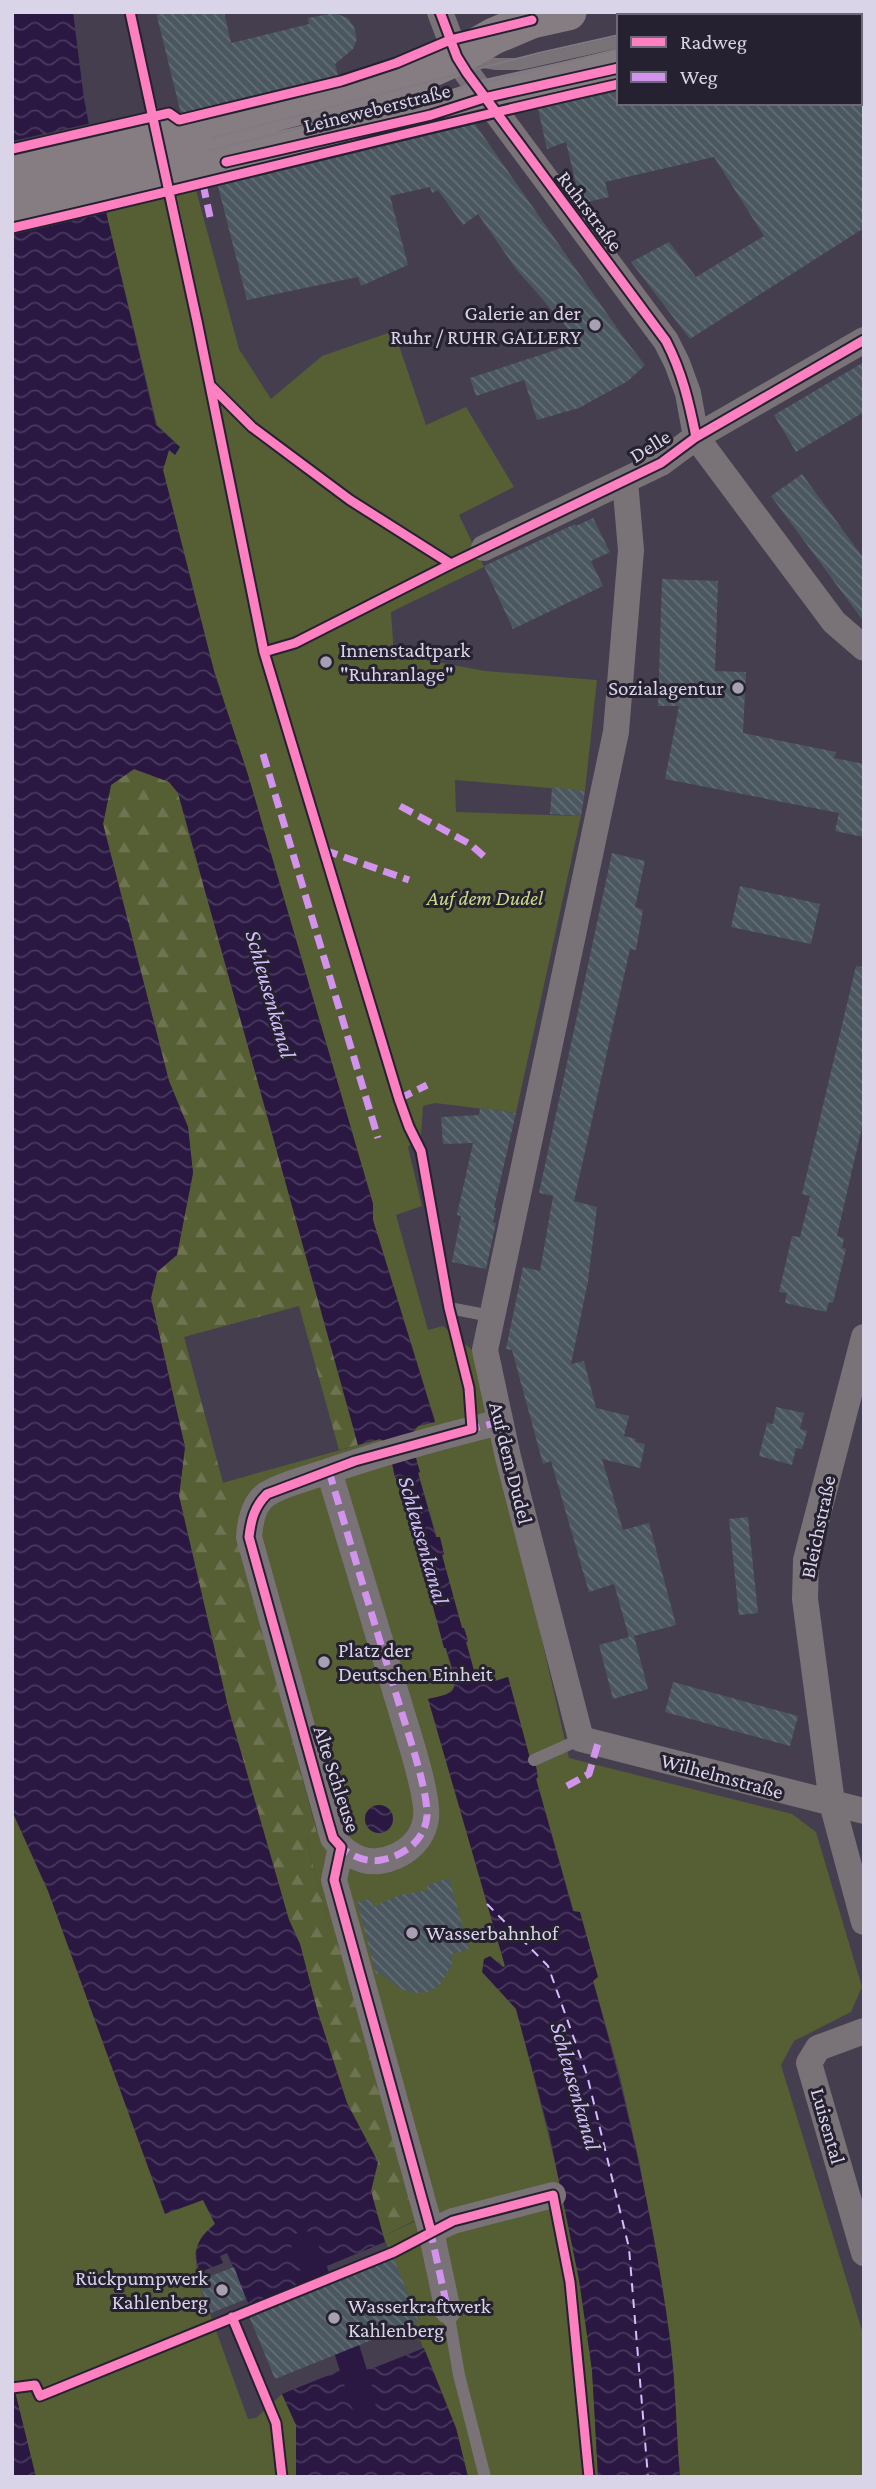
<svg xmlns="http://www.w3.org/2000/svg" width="876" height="2489" font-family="'Crimson Pro',serif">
  <defs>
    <pattern id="forest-firs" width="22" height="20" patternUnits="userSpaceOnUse" patternTransform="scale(1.75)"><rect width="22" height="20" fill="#565e34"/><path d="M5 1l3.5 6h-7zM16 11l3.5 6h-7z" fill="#6e7451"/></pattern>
    <pattern id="water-waves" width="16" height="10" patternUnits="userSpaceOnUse" patternTransform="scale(1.75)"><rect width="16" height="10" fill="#2a1842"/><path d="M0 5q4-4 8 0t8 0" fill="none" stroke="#48395d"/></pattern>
    <pattern id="building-back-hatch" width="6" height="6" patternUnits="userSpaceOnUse" patternTransform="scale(1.75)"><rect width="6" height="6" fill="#4b575f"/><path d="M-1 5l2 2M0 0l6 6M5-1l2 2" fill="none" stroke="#646e76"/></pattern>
  </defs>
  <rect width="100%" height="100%" fill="#443e4f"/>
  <!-- forest -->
  <path fill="url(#forest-firs)" d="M134,769L170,782L178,793L358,1445L339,1450L299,1306L184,1337L317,1833L306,1837L331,1933L342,1944L416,2220L383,2236L371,2191L378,2162L347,2103L318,2013L300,1944L289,1920L228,1707L179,1496L185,1447L151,1298L157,1272L177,1254L193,1173L188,1127L169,1081L103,824L111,785Z"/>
  <!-- park -->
  <path fill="#565e34" d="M196,190L239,349L271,399L322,356L394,331L426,425L466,407L514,487L459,515L484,567L391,612L394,654L485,671L597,680L585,791L455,780L456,812L581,816L516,1113L435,1103L423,1106L421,1135L408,1147L422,1206L396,1215L428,1330L443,1326L476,1353L569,1758L792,1814L816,1832L862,1987L851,2012L794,2041L781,2065L864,2337V2477H680L670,2341L640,2165L620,2076L536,1778L535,1766L532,1767L508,1677C497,1680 484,1687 476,1678L466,1641L468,1640L464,1629L462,1628L442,1555L444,1554L439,1537L437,1538L408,1438L418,1426L435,1421L373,1220V1204L248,775L214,671L163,470L169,449L180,447L157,425L106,212Z
    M12,1313L215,2224L202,2236L195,2252L198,2281L248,2419L256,2418L282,2394L296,2425V2477H12Z
    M380,1439L388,1444L396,1477H398L455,1682C453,1696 440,1696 429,1699L505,1966L503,1968L498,1960L503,1994L516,2009C547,2127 579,2248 592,2370C595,2405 596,2441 598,2477H468L456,2428L413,2323L419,2320L383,2236L416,2221L342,1944L331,1934L306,1837L317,1832L222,1483Z"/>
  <!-- water -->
  <path fill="url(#water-waves)" d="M12,12H73L84,99L106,212L156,425L180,447L175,455L169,450L163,470L214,671L248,775L373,1204V1220L435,1422L418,1426L408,1439L413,1458H416L420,1472L418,1473L436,1537H440L444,1554L442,1555L462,1628H464L468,1641L466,1642L476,1678C484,1687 497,1680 508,1677L532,1766H536L538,1777L536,1779L573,1911L580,1912L598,1977L593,1981C626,2099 654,2218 670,2339C676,2384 676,2431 680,2477H598L592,2370L579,2280L549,2132L516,2009L482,1972L484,1959L490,1956L503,1967L505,1966L428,1699C435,1697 445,1696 451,1692C461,1684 448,1658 446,1648H444L398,1477L395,1478L388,1444L380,1439L358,1445L178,793L169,782L134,769L111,785L103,824L169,1081L188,1127L193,1173L177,1255L157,1272L151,1298L185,1447L179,1496L228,1707L289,1920L300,1944L318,2013L347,2103L378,2162L371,2191L385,2242L327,2266L328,2273L249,2305L227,2253L220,2256L223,2263L200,2272C192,2250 197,2239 215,2224L203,2200L165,2214L48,1891L12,1811Z
    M365 1819a14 14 0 1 1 28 0a14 14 0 1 1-28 0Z
    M424,2348L456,2428L468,2477H296V2425L282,2394L349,2367L371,2369Z
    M12,2379L36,2477H12Z"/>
  <!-- pier -->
  <path fill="#443e4f" d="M92,123L110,212L12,235V141Z"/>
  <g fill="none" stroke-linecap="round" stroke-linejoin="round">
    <!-- canal -->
    <path stroke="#2a1842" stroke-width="26" d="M304,2244L321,2288
      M347,2350L363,2401"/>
    <!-- ferry -->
    <path stroke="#d2befd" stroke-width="2" stroke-dasharray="9 7" stroke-linecap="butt" d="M487,1904L548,1966L587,2075L629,2248L648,2477"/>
  </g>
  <!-- building -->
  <path fill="url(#building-back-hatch)" d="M156,12H224L231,43L309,24L308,18L334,13L348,18L354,27L357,39L353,49L335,64L338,75L181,114Z
    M619,91V103H864V228L690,339L631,262L669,242L696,277L764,236L714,157L605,182L609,197L583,203L579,197L566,142L547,149L538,109Z
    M475,124L624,338L645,365L628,381L579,408L537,420L524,380L476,396L470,378L580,342L516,269L478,214L463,225L438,190L432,193L430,187L390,196L408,265L361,286L358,277L247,300L218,186Z
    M864,362V412L796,452L774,415Z
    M802,474L864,559V622L771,496Z
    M593,518L610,552L591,561L603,586L513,629L484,566L575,524L576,526Z
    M662,579L718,581L715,671L746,672L743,733L836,752L834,758L864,764V837L835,831L839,813L665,779L679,706H658Z
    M552,787L585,791L581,816L550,814Z
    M612,853L645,861L635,907L643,910L636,950L630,949L574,1201L597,1207L588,1281L571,1364L584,1361L596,1408L629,1416L624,1436L636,1439L635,1442L645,1444L640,1468L602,1459L623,1530L649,1523L676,1625L634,1636L648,1689L613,1699L599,1645L629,1637L614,1584L589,1592L551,1461L543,1464L512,1350L506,1349L523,1267L540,1271L553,1196L539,1193Z
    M740,886L820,904L811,944L731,927Z
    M856,966L864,967V1118L837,1236L844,1238L842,1248L846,1249L833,1303L829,1302L826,1312L785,1303L787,1293L779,1292L792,1236L800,1237L810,1196L802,1194Z
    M480,1108L516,1113L494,1208H496L493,1222L496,1223L486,1269L452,1262L461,1216L457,1215L473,1143L443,1144L441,1117L479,1115Z
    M776,1407L804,1413L800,1429L807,1431L802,1449L796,1448L792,1465L759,1456L767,1423L773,1424Z
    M748,1517L758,1613L739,1615L729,1519Z
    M673,1682L798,1716L790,1746L665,1712Z
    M449,1878L469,1949L452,1954V1965L439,1986L428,1992L414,1993L401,1989L379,1973L376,1974L357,1902L371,1899L373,1907L399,1895L428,1890L427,1885Z
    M394,2259L419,2321L275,2379L249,2316Z
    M234,2267L246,2299L211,2313L198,2281Z"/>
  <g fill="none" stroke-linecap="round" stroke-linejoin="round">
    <!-- lane -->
    <path stroke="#797276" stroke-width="12" d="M756,16L770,12
      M471,60L496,64H521L619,42
      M152,110L159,140
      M167,178L210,384L252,427L350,500L451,564L484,548
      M421,1151L449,1308L491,1316
      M534,1760L581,1739
      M448,2311L459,2375L485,2477"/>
    <!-- street -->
    <path stroke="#797276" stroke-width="26" d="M440,12L457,57L467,73L666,341L677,363L688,393L696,437L834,622L864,648
      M625,481L631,550L616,732L485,1350L508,1457L581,1739L864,1811
      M484,548L661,463L696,437L864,340
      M864,1337L806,1560L805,1599L832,1803L864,1922
      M329,1471C353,1551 377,1630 401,1710C408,1734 429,1796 426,1818C423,1842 402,1858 379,1861C360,1863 344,1852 333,1838L249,1537C250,1522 253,1503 267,1494C283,1484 305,1479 323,1473C381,1453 440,1437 500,1422
      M341,1847L334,1880L431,2231L448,2311
      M864,2031L818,2048L809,2063L864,2253
      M431,2231L453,2221L553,2195"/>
    <!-- secondary -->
    <path stroke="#857d81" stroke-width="37" d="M860,25L864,24
      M194,133L408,79L457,57L494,36L532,20L568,12
      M203,167L431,115L484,98L619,68"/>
    <!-- tram -->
    <path stroke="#807b82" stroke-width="2" d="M721,16L740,12
      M789,16L801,12
      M12,184L196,142L539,53L619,35
      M12,195L199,153L619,49"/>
    <!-- secondary-bridge -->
    <path stroke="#857d81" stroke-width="37" d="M12,175L194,133
      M12,211L203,167"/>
    <!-- quiet -->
    <path stroke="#d193ec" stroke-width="7" stroke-dasharray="14 7" stroke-linecap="butt" d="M203,184L210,217
      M263,754L378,1138
      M400,806L470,844L488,860
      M324,850L409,880
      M399,1099L427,1085
      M466,1430L500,1422
      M329,1471C352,1550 376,1628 400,1707C408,1733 428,1791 427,1816C425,1841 403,1856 381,1860C365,1863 348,1855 338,1844
      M567,1786L589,1774L598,1743
      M430,2229L448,2311"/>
    <!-- cycleway casing -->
    <g stroke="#262130" stroke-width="13">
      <path id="cycleway" d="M130,12L197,321L264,652L399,1099L409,1127L421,1151L449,1308L469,1388L472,1429L355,1461L267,1494C254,1507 251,1520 249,1537L328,1821L333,1838L341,1847L334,1880L431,2231
        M440,12L457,57L467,73L666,341C682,372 689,402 696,437
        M12,149L169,113L179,120L341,81L396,63L450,40L532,20
        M226,162L431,115L484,98L619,68
        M12,228C215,182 416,129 619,84
        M210,385L252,427L350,500L451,564
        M264,652L295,643L451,564L661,463L696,437L864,340
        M232,2317L276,2423L282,2477
        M12,2388L35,2385L40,2396L394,2252L453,2221L553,2195L570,2282L589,2477"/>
    </g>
    <!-- cycleway -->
    <use href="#cycleway" stroke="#ff80c0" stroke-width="9"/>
  </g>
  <!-- markers -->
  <g fill="#a6a0b2" stroke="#262130" stroke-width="2.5">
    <circle cx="595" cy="325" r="7"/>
    <circle cx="326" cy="662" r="7"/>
    <circle cx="738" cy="688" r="7"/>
    <circle cx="324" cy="1662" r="7"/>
    <circle cx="412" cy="1933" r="7"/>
    <circle cx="222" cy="2290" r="7"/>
    <circle cx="334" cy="2318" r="7"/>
  </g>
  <g text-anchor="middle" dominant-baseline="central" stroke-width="6" stroke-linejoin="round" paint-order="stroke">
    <!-- street labels -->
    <g font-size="21" fill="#dad4e8" stroke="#262130">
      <text transform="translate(377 108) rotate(-14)">Leineweberstraße</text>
      <text transform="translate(590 211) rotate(53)">Ruhrstraße</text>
      <text transform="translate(650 446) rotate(-32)">Delle</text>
      <text transform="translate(511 1463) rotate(76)">Auf dem Dudel</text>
      <text transform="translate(818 1527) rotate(-78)">Bleichstraße</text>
      <text transform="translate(722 1776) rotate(15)">Wilhelmstraße</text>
      <text transform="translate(337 1779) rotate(72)">Alte Schleuse</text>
      <text transform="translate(828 2126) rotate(74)">Luisental</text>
    </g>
    <!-- poi labels -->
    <g font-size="21" fill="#dad4e8" stroke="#262130" text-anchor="start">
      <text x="581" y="313" text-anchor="end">Galerie an der<tspan x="581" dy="24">Ruhr / RUHR GALLERY</tspan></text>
      <text x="340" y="650">Innenstadtpark<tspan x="340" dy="24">"Ruhranlage"</tspan></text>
      <text x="724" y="688" text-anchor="end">Sozialagentur</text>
      <text x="338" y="1650">Platz der<tspan x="338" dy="24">Deutschen Einheit</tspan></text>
      <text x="426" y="1933">Wasserbahnhof</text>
      <text x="208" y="2278" text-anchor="end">Rückpumpwerk<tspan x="208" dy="24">Kahlenberg</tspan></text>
      <text x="348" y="2306">Wasserkraftwerk<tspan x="348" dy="24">Kahlenberg</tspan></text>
    </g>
    <!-- park labels -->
    <g font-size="21" font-style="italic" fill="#c9dc87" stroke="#262130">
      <text x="485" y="898">Auf dem Dudel</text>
    </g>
    <!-- water labels -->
    <g font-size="23" font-style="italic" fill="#d2befd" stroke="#262130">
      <text transform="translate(271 994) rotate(74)">Schleusenkanal</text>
      <text transform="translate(424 1540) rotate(74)">Schleusenkanal</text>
      <text transform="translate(576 2086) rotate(74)">Schleusenkanal</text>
    </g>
  </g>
  <!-- border -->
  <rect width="876" height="2489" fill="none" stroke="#dad4e8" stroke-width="28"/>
  <!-- legend -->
  <rect x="617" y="14" width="245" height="91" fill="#262130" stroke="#6e697a" stroke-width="2"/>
  <rect x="631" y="37" width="35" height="10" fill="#ff80c0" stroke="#6e697a" stroke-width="2"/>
  <text x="680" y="49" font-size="21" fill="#dad4e8">Radweg</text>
  <rect x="631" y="72" width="35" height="10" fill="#d193ec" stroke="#6e697a" stroke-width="2"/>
  <text x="680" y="84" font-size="21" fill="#dad4e8">Weg</text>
</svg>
